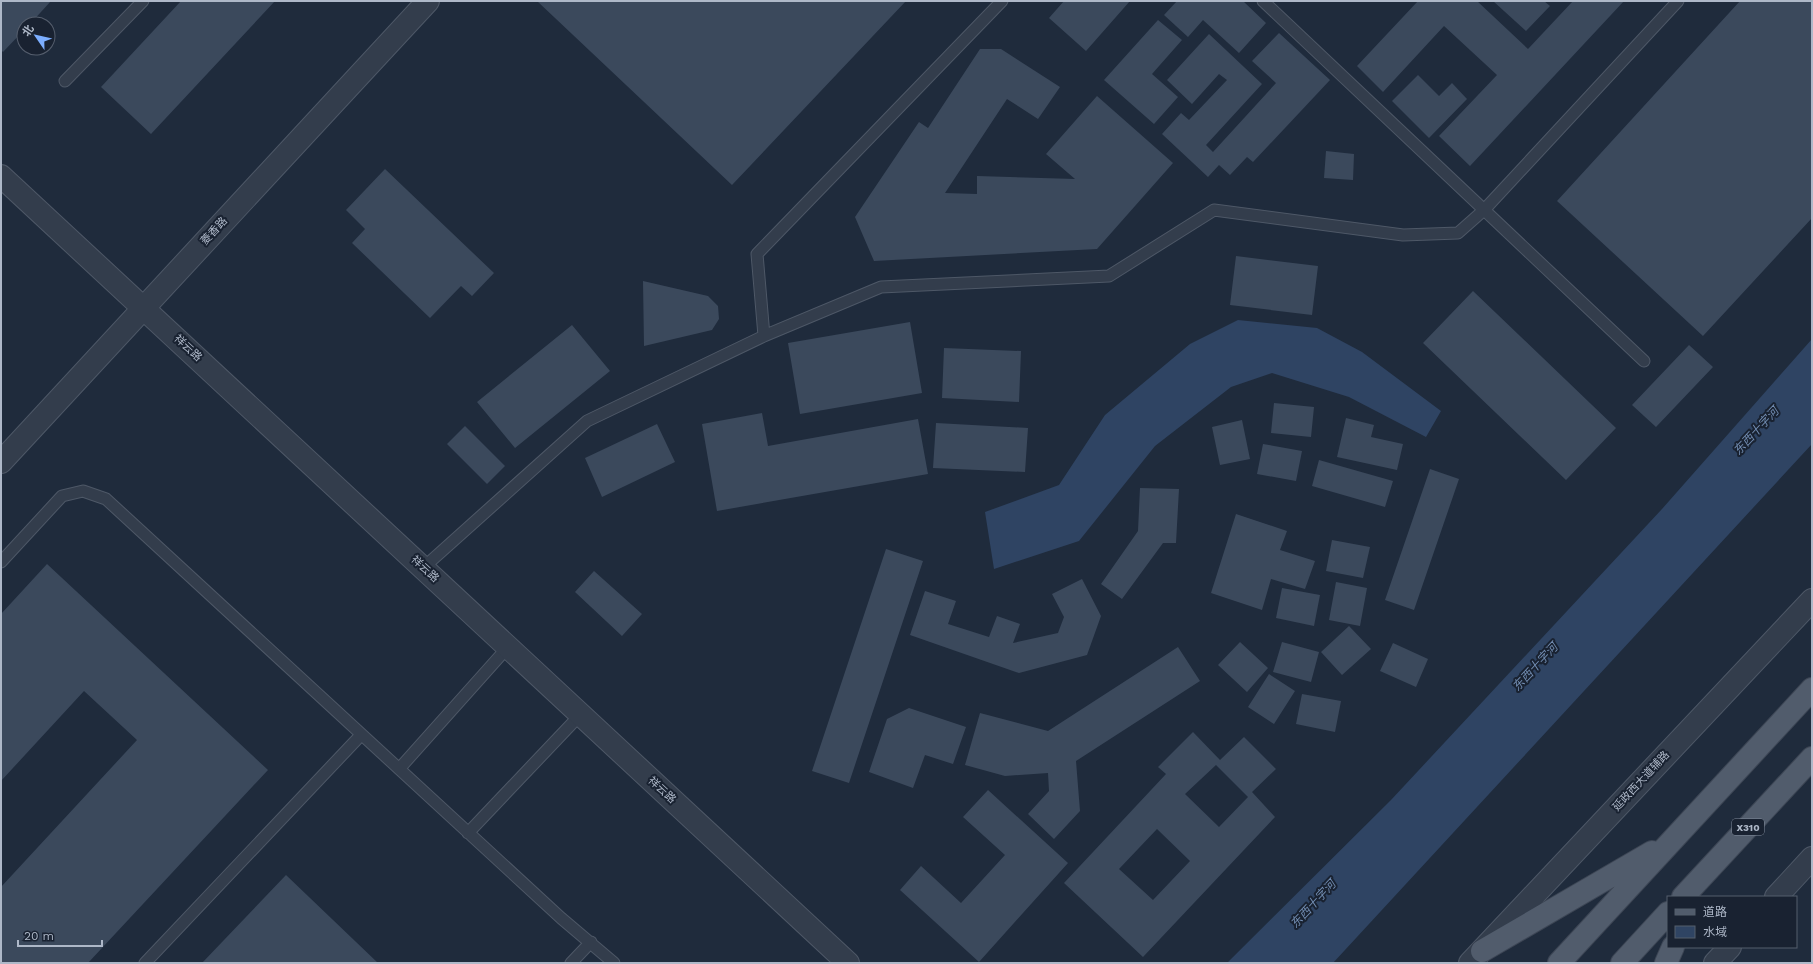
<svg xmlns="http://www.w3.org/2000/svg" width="1813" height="964" font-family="'Work Sans','Noto Sans SC',sans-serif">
  <rect width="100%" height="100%" fill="#1f2b3c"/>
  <!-- water -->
  <path fill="#2f4463" d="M1238,320L1317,328L1362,352L1441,411L1426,437L1349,397L1272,373L1231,387L1155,446L1079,541L994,569L985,512L1059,485L1105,415L1190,344Z
    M1812,339V444L1333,963H1227L1391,800L1662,509Z"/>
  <!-- building -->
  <path fill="#3b495c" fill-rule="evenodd" d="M1,1H51L30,24H24V30L3,52L1,50Z
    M181,1H275L151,134L101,87Z
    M537,1H906L732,185Z
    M1064,1H1130L1086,51L1049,18Z
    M1177,1H1243L1266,23L1239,53L1203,20L1188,37L1164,15Z
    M1418,1H1477L1528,49L1573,1H1624L1470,166L1439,136L1497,75L1444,26L1383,92L1357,66Z
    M1493,1H1544L1550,6L1526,31Z
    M1740,1H1812V218L1703,336L1557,201Z
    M1158,20L1182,40L1152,74L1178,97L1154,124L1104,80Z
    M1279,33L1330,80L1253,162L1247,157L1230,175L1219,165L1208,177L1162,134L1181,113L1189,120L1227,80L1219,74L1192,104L1167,80L1209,34L1262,84L1206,145L1213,152L1276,83L1252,61Z
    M980,49H1001L1060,87L1038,119L1007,99L945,193L977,194V176L1075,179L1046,154L1097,96L1173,163L1097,249L874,261L855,217L919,122L928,128Z
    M1418,75L1439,96L1452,83L1467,99L1429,138L1392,101Z
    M1326,151L1354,154L1353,180L1324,178Z
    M385,169L494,273L472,296L461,286L430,318L352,243L365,229L346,210Z
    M1236,256L1318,266L1312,315L1230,305Z
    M643,281L708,296L718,306L719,319L712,330L644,346Z
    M1473,291L1616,428L1566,480L1423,343Z
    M910,322L922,393L800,414L788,343Z
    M572,325L610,371L515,448L477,402Z
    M1689,345L1713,367L1656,427L1632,405Z
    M944,348L1021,351L1019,402L942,398Z
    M1274,403L1314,407L1311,437L1271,433Z
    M762,413L768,446L918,419L928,474L717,511L702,424Z
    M1346,418L1374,425L1371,437L1403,444L1397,470L1337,457Z
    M1242,420L1250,459L1220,465L1212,427Z
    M936,423L1028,428L1025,472L933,468Z
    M657,424L675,462L602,497L585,458Z
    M465,426L505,466L487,484L447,444Z
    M1263,444L1302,451L1296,481L1257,474Z
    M1319,460L1393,481L1385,507L1312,486Z
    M1430,469L1459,479L1414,610L1385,600Z
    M1140,488L1179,489L1176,543H1163L1122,599L1101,584L1138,531Z
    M1236,514L1287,531L1280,550L1315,561L1305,589L1271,579L1262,610L1211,593Z
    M1332,540L1370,547L1363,578L1326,571Z
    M886,549L923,561L849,783L812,771Z
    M47,564L268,770L88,963H1V887L137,740L84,691L1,781V614Z
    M594,571L642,614L622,636L575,592Z
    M1082,579L1101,616L1087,655L1019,673L910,635L925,591L956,601L948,624L989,637L997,616L1020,624L1013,643L1058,633L1064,617L1052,594Z
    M1336,582L1367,588L1360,626L1329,620Z
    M1282,588L1320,595L1314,626L1276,618Z
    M1349,626L1371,649L1342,675L1321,652Z
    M1240,642L1268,668L1247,692L1218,665Z
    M1282,642L1319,652L1311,682L1273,672Z
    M1393,643L1428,659L1416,687L1380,671Z
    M1178,647L1200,681L1076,761L1080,811L1054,839L1028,814L1049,791L1048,773L1005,776L965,765L980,713L1048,731Z
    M1269,674L1295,691L1274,724L1248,707Z
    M1302,694L1341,701L1335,732L1296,724Z
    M909,708L966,727L953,764L925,755L913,788L869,772L887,719Z
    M1193,732L1220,760L1244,737L1276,769L1252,792L1275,817L1143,957L1064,883L1166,774L1158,767ZM1216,765L1248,797L1219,827L1185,794ZM1157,829L1190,861L1153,900L1119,869Z
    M988,790L1068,863L979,962L900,890L921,866L961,903L1005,855L963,817Z
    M286,875L378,963H202Z"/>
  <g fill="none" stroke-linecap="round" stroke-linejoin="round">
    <!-- service casing -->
    <g stroke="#4e5867" stroke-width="13">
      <path id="service" d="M1263,1L1644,361
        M65,81L143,1
        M764,336L757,254L1002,1
        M1,562L62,496L83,491L106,499L561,918L614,963
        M423,568L587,421L764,336L881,287L1109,276L1214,210L1403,235L1458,233L1484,210L1678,1
        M399,769L508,647
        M468,833L581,714
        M145,963L361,735
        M571,963L591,942"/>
    </g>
    <!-- tertiary casing -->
    <g stroke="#4e5867" stroke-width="24">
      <path id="tertiary" d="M1,176L848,963
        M1,462L428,1
        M1776,897L1812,858
        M1470,963L1812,600
        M1715,963L1730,947"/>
    </g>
    <!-- primary casing -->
    <g stroke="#3d4655" stroke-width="24">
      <path id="primary" d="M1683,897L1812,758
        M1482,951L1652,852
        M1559,963L1812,689
        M1622,963L1668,913
        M1666,963L1673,947"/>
    </g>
    <!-- service -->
    <use href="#service" stroke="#333d4c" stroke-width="11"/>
    <!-- tertiary -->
    <use href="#tertiary" stroke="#333d4c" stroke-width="22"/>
    <!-- primary -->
    <use href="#primary" stroke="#515c6c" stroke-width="22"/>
  </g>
  <g text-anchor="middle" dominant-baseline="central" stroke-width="4" stroke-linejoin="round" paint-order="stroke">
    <!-- shield labels -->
    <rect fill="#192231" stroke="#818b9b" stroke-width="1" x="1732" y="819" width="32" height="16" rx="3"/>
    <g font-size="10" font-weight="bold" fill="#aeb8c8">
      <text x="1748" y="827">X310</text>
    </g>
    <!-- street labels -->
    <g font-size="11" fill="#aeb8c8" stroke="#192231">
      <text transform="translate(214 231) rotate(-47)">菱香路</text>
      <text transform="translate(188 348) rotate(43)">祥云路</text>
      <text transform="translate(425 569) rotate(43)">祥云路</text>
      <text transform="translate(1641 781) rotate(-47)">延政西大道辅路</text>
      <text transform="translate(662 790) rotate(43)">祥云路</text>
    </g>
    <!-- water labels -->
    <g font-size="12" font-style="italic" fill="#738eb3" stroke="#192231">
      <text transform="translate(1756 431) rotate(-47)">东西十字河</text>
      <text transform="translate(1535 667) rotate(-47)">东西十字河</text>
      <text transform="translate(1313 904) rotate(-47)">东西十字河</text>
    </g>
  </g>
  <!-- border -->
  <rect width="1813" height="964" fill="none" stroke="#aeb8c8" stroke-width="4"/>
  <!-- legend -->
  <rect x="1667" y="896" width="130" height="52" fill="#192231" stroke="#555e6d"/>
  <rect x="1675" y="909" width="20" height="6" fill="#515c6c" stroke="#555e6d"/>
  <text x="1703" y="916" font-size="12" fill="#aeb8c8">道路</text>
  <rect x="1675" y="926" width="20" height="12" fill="#2f4463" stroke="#555e6d"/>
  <text x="1703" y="936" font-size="12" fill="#aeb8c8">水域</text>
  <!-- north arrow -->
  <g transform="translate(36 36) rotate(304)"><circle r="19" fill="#192231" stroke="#555e6d"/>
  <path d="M0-3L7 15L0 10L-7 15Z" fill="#7caeff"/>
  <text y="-6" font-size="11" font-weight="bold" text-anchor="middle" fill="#aeb8c8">北</text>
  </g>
  <!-- scale -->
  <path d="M18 940v6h84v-6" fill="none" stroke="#aeb8c8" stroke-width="2"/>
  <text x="24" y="940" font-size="12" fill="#aeb8c8" stroke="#192231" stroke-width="3" paint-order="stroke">20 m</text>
</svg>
